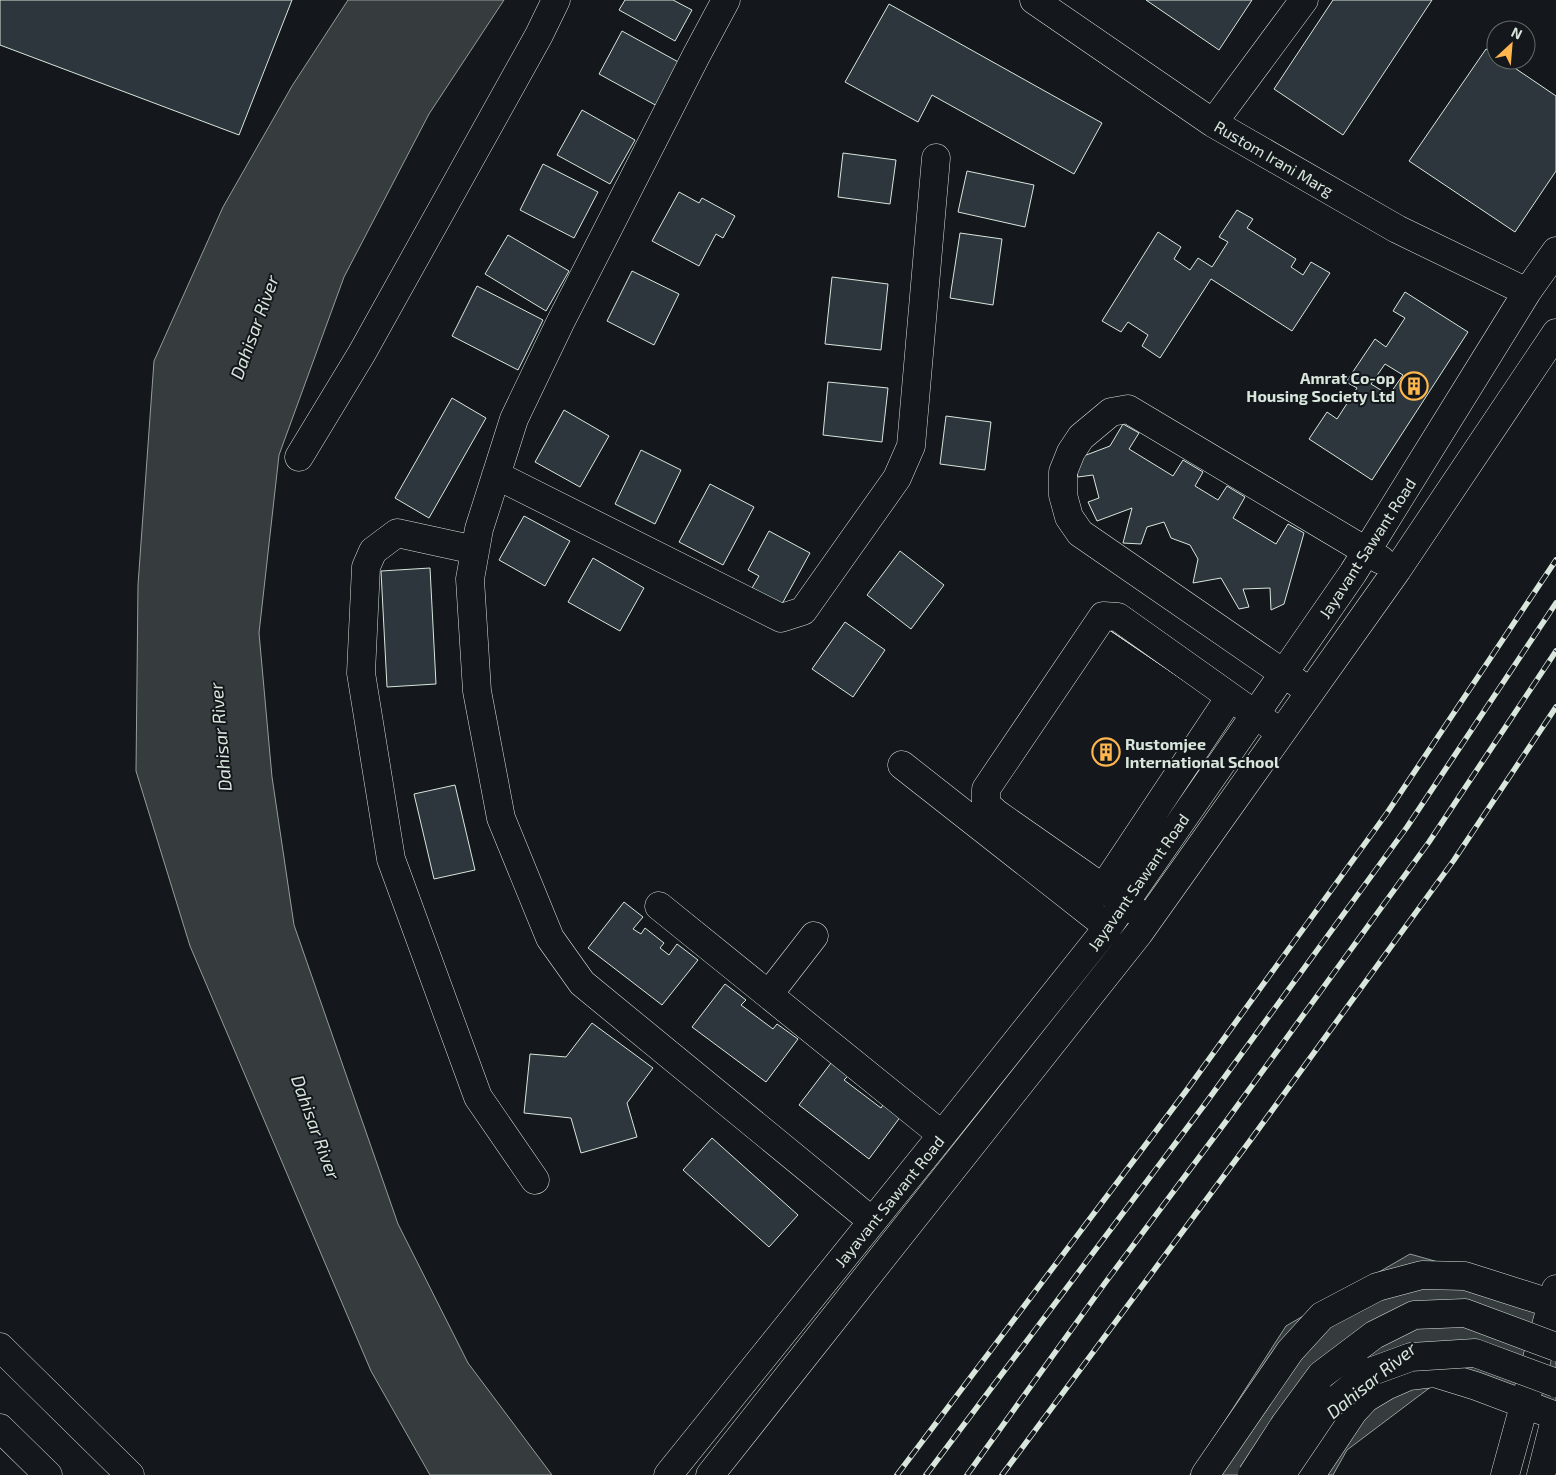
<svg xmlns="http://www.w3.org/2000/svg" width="1556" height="1475" font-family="'Exo 2',sans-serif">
  <rect width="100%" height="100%" fill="#14181c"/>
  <!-- water -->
  <path fill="#363b3e" stroke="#939e99" d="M348,0H504L429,114L344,277L279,455L259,633L272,777L294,925L398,1224L468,1363L552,1475H430L371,1371L190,946L136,771L138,585L154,361L223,207L292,86Z
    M1410,1254L1498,1279L1556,1300V1429L1436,1383L1347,1450L1333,1475H1190L1286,1326Z"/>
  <!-- building -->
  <path fill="#2c363c" stroke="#d8e6dc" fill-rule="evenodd" d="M0,0H292L239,135L0,45Z
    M625,0H673L692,10L675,41L619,10Z
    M1146,0H1252L1219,50Z
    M1333,0H1432L1343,135L1274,89Z
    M889,4L1102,123L1074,174L932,95L918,122L845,82Z
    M622,31L682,64L659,107L599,74Z
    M1486,49L1496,55V60H1503L1556,96V171L1515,232L1409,161Z
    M582,110L635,140L610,184L557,155Z
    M843,153L896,160L890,204L838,197Z
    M543,164L598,192L574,238L520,210Z
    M967,171L1034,185L1025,227L958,212Z
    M679,192L699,203L702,198L735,216L723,238L716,234L699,266L652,241Z
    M1237,210L1253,219L1247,228L1296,259L1291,267L1303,275L1311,262L1330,273L1292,331L1211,279L1160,358L1142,346L1148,335L1128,322L1121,332L1102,321L1158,232L1181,247L1174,259L1190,270L1198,258L1212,267L1228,242L1219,237Z
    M960,233L1002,239L993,305L950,298Z
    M508,235L569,271L546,311L485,274Z
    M632,271L679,294L654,345L607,321Z
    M832,277L888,284L881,350L825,344Z
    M477,286L543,320L518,370L452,336Z
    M1405,292L1468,332L1372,480L1309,439L1327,412L1337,419L1357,388L1346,382L1375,339L1386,347L1405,318L1393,311ZM1385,364L1403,375L1389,395L1371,384Z
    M828,382L888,388L882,442L823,435Z
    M452,398L486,418L429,518L395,498Z
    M564,410L609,436L580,487L535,462Z
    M946,416L991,422L985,470L940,464Z
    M1123,424L1139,433L1129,449L1173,476L1183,460L1203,472L1195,486L1218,500L1227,486L1245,497L1233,518L1276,544L1288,524L1304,533L1284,604L1271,610L1270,588L1243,589L1249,607L1239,609L1221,578L1193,583L1198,559L1190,545L1171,538L1164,522L1147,527L1141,544L1123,543L1132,508L1097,521L1088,502L1099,498L1093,475L1078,477L1073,460L1110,446Z
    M641,450L681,470L655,524L615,504Z
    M710,484L754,507L723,565L679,542Z
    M524,516L570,541L545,586L499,560Z
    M769,531L810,553L782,604L752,588L759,576L748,570Z
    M900,551L944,585L911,629L867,595Z
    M593,558L644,588L620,631L568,602Z
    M430,568L436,684L387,687L381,571Z
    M845,622L885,650L853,697L812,669Z
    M1108,629L1220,705L1104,874L992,798Z
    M1108,629L1220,705L1104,874L992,798Z
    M455,785L475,870L434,879L414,794Z
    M624,902L643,917L633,929L641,934L645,928L664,943L660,948L669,955L677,944L698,960L662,1005L588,948Z
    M725,984L746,1000L741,1005L773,1029L777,1024L798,1039L766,1082L692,1027Z
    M592,1023L653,1068L627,1103L637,1137L581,1153L571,1118L524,1113L530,1054L566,1057Z
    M831,1063L848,1076L844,1080L881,1108L884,1103L901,1116L869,1159L799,1105Z
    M712,1138L798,1215L769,1247L683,1170Z"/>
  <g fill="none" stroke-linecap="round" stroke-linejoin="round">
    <!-- minor casing -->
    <g stroke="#d8e6dc" stroke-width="29">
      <path id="minor" d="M726,0L696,56L560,323L514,419L479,529L470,579L477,691L501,818L550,938L582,983L872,1221
        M1034,0L1213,123L1397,229L1527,292
        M1213,123L1304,0
        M299,457L362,353L539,35L556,0
        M496,475L781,618L803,611L897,478L911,446L936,158
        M475,550L397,533L373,551L366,567L361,673L391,859L478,1097L535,1180
        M1299,684L1080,533L1069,517L1063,495V472L1071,452L1081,437L1111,412L1128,409L1381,560
        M902,765L1108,927
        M1103,888L1230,697
        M659,906L942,1135
        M1140,914L997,814L986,804V789L1103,616L1118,617L1270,725
        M769,994L814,936
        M0,1347L130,1475
        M668,1475L942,1135L1108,927L1353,573L1527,292L1556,251
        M710,1475L1139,933L1397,570L1556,333"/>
    </g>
    <!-- major casing -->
    <g stroke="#d8e6dc" stroke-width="29">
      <path id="major" d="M0,1428L48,1475
        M1205,1475L1290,1351L1322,1316L1377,1287L1422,1275L1465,1276L1556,1305
        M1311,1475L1353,1412L1366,1398L1386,1386L1409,1376L1434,1373L1476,1386L1556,1416
        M1505,1475L1556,1289
        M1541,1475L1556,1416"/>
    </g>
    <!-- minor -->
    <use href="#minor" stroke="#14181c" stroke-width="28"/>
    <!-- major -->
    <use href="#major" stroke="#14181c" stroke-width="28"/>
    <!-- rail casing -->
    <g stroke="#d8e6dc" stroke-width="5.5">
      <path id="rail" d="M897,1475L1186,1091L1387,813L1556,560
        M926,1475L1205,1104L1407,827L1556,603
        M967,1475L1105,1283L1227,1120L1429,842L1556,651
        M1002,1475L1252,1138L1454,860L1556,707"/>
    </g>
    <!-- rail -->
    <use href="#rail" stroke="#14181c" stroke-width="4" stroke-dasharray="11" stroke-linecap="butt"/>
    <!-- major-bridge casing -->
    <g stroke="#d8e6dc" stroke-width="29" stroke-linecap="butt">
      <path id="major-bridge" d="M1252,1475L1285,1424L1321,1375L1374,1335L1414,1315L1465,1313L1556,1347
        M1281,1475L1327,1407L1370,1372L1411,1357L1475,1353L1556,1383"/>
    </g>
    <!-- major-bridge -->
    <use href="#major-bridge" stroke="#14181c" stroke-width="28"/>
  </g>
  <!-- icons -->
  <defs>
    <g id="building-ring" transform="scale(1.4375)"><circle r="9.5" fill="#14181c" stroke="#ffb74d" stroke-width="1.5"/><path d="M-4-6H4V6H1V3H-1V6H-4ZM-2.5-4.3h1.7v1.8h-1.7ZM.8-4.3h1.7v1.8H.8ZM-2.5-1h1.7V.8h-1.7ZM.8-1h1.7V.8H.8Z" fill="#ffb74d"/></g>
  </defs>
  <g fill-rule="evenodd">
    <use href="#building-ring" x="1414" y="386"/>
    <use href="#building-ring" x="1106" y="752"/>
  </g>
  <g text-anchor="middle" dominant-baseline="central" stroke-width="4" stroke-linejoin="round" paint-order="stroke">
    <!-- street labels -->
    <g font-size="16" fill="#d8e6dc" stroke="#14181c">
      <text transform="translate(1274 158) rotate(30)">Rustom Irani Marg</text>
      <text transform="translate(1367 548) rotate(-57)">Jayavant Sawant Road</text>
      <text transform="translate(1138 882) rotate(-55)">Jayavant Sawant Road</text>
      <text transform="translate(889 1201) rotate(-51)">Jayavant Sawant Road</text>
    </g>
    <!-- poi labels -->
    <g font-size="16" font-weight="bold" fill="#d8e6dc" stroke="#14181c" text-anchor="end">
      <text x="1395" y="377">Amrat Co-op<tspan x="1395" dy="18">Housing Society Ltd</tspan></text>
      <text x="1125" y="743" text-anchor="start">Rustomjee<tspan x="1125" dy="18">International School</tspan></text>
    </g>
    <!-- water labels -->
    <g font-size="18" font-style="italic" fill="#d8e6dc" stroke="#14181c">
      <text transform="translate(254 327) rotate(-70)">Dahisar River</text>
      <text transform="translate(220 737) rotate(-95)">Dahisar River</text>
      <text transform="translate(316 1127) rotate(70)">Dahisar River</text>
      <text transform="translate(1371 1380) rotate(-39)">Dahisar River</text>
    </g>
  </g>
  <!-- north arrow -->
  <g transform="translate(1511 45) rotate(26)"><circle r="24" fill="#14181c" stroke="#626a69"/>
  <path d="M0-4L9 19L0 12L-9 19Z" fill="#ffb74d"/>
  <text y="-8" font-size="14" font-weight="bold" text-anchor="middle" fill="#d8e6dc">N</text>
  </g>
</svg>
